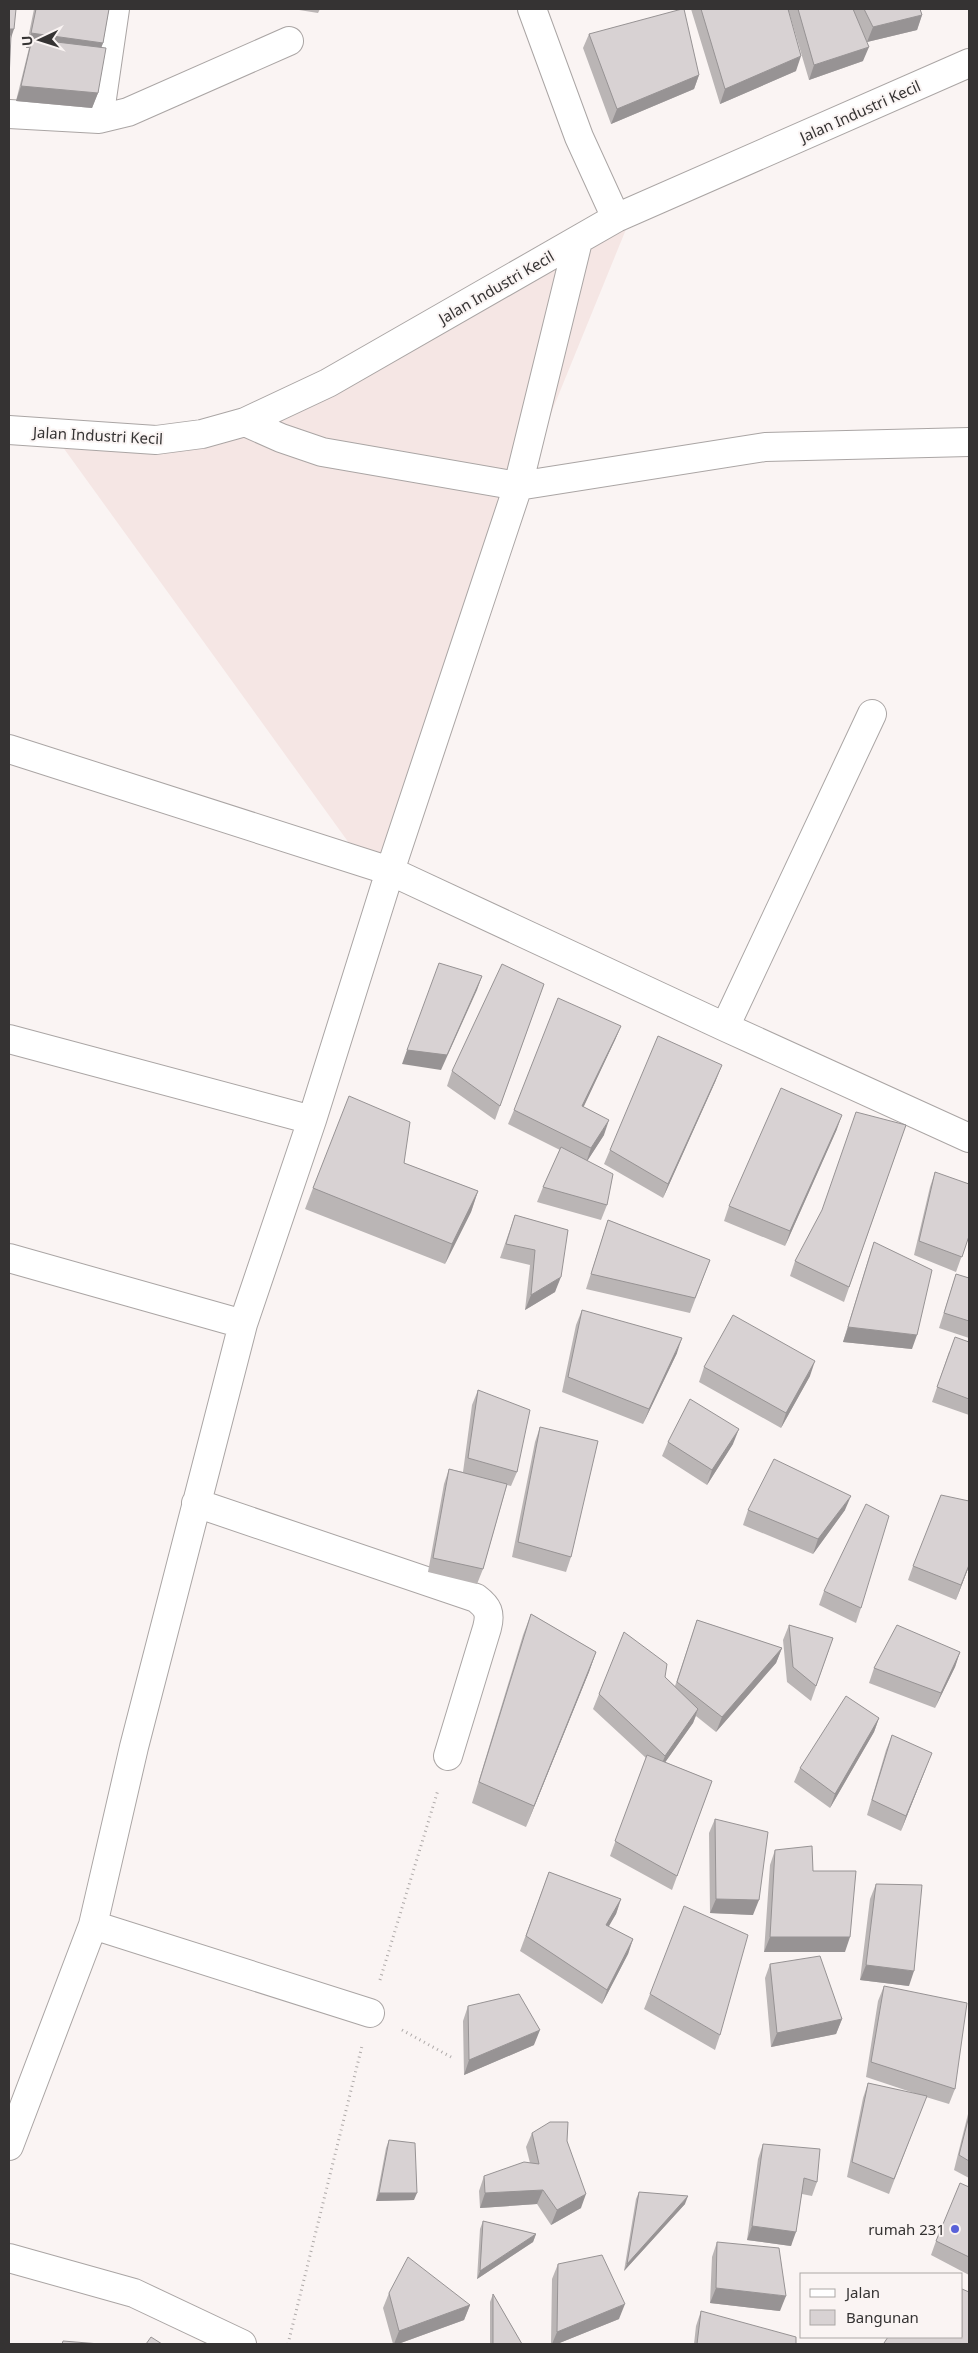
<svg xmlns="http://www.w3.org/2000/svg" width="978" height="2353" font-family="'Noto Sans',sans-serif">
  <rect width="100%" height="100%" fill="#faf4f3"/>
  <!-- built -->
  <path fill="#f5e6e4" d="M633,212L521,487L388,897L44,421L202,434Z"/>
  <g fill="none" stroke-linecap="round" stroke-linejoin="round">
    <!-- minor casing -->
    <g stroke="#aaa5a4" stroke-width="30">
      <path id="minor" d="M532,9L579,137L616,218
        M9,114L99,119L128,112L289,41
        M99,119L115,9
        M245,422L281,438L322,452L518,486L765,447L969,442
        M9,430L156,440L202,434L245,422L328,383L616,218L969,63
        M9,749L390,871L725,1027L969,1138
        M725,1027L872,714
        M9,1039L312,1120
        M9,1258L243,1324
        M196,1503L476,1598C488,1607 491,1613 487,1628L448,1756
        M93,1925L370,2013
        M9,2146L93,1925L134,1747L243,1324L312,1120L390,871L518,486L578,241
        M9,2258L134,2293L242,2344"/>
    </g>
    <!-- path -->
    <path stroke="#aea9a8" stroke-width="3" stroke-dasharray="1 4" stroke-linecap="butt" d="M380,1980L438,1790
      M402,2030L451,2057
      M288,2344L362,2046"/>
    <!-- minor -->
    <use href="#minor" stroke="#fff" stroke-width="28"/>
  </g>
  <!-- wall -->
  <path fill="#bab5b5" d="M34,9H109L103,43L101,47L98,93L92,108L16,101L29,48H26Z
    M293,9H320L318,13Z
    M691,9H920L922,15L917,30L867,42L858,22L863,61L809,80L789,12L796,71L720,104Z
    M589,34L699,75L694,89L611,124L583,48Z
    M544,984L495,1120L447,1086L452,1071Z
    M621,1026L615,1040L583,1107L604,1135L587,1161L607,1205L601,1220L537,1202L543,1187L560,1150L508,1124L514,1110Z
    M716,1080L663,1198L604,1164L610,1150Z
    M906,1125L844,1302L790,1276L795,1261Z
    M837,1129L785,1246L724,1221L729,1206Z
    M404,1163L478,1191L471,1212L445,1264L305,1209L313,1188Z
    M935,1172L969,1236L956,1272L914,1255L930,1187Z
    M515,1215L568,1230L555,1292L525,1310L530,1265L500,1258Z
    M608,1220L710,1260L690,1313L586,1289Z
    M874,1242L912,1349L843,1342L869,1257Z
    M956,1274L969,1278V1338L939,1328Z
    M582,1310L677,1353L643,1424L562,1392L576,1325Z
    M969,1342V1415L932,1402L949,1352Z
    M704,1367L810,1376L781,1428L699,1382Z
    M478,1390L517,1472L511,1486L507,1485L483,1569L477,1584L428,1572L444,1484L449,1469L463,1472L472,1405Z
    M540,1427L571,1557L566,1572L512,1557L535,1442Z
    M668,1442L733,1444L707,1485L662,1456Z
    M748,1510H845L813,1554L743,1525Z
    M913,1566H969L956,1600L908,1580Z
    M824,1591L861,1608L856,1623L819,1605Z
    M531,1614L596,1652L589,1672L526,1827L472,1803L523,1635Z
    M697,1620L782,1648L776,1663L716,1732L696,1716L693,1723L665,1762L712,1781L672,1890L610,1856L646,1758L593,1709L599,1694L665,1677L675,1686Z
    M789,1625L833,1638L811,1701L787,1682L783,1640Z
    M960,1652L955,1667L935,1708L869,1683L874,1668Z
    M879,1718L874,1732L830,1808L794,1782L800,1768Z
    M892,1735L926,1768L901,1831L867,1815L886,1750Z
    M715,1819L753,1915L710,1913L709,1833Z
    M775,1850L813,1871L845,1952H764L770,1865Z
    M549,1872L621,1899L616,1914L608,1926L633,1939L628,1954L602,2004L520,1951Z
    M876,1884L909,1986L860,1980L870,1899Z
    M770,1964L842,2019L836,2034L771,2047L765,1978Z
    M884,1986L955,2089L949,2104L926,2097L889,2194L847,2177L863,2098L868,2083L920,2095L866,2077L878,2001Z
    M650,1994L720,2035L715,2050L644,2009Z
    M468,2006L534,2045L464,2075L463,2021Z
    M969,2110V2178L954,2170Z
    M532,2133L567,2141L581,2208L551,2225L537,2204L480,2208L479,2191L484,2176L530,2163L526,2147Z
    M389,2140L414,2200L376,2201L386,2148Z
    M763,2144L817,2182L812,2196L802,2194L791,2246L747,2240L758,2159Z
    M969,2187V2275L931,2255L936,2241Z
    M639,2192L685,2204L624,2271L636,2199Z
    M483,2221L536,2234L533,2242L477,2279L480,2229Z
    M717,2242L780,2311L710,2303L712,2257Z
    M558,2264L619,2319L557,2344H551L552,2279Z
    M389,2293L470,2305L464,2320L398,2344H393L383,2308Z
    M493,2294L522,2344H490V2302Z
    M701,2311L796,2344H694L696,2326Z"/>
  <!-- shaded-wall -->
  <path fill="#979394" d="M922,15L917,30L867,42L873,27Z
    M9,29H14L9,44Z
    M31,33L103,43L98,57L32,39L29,48H26Z
    M869,47L863,61L809,80L814,65Z
    M801,56L796,71L720,104L725,89Z
    M699,75L694,89L611,124L617,109Z
    M21,86L98,93L92,108L16,101Z
    M482,976L477,990L441,1070L402,1064L407,1050Z
    M621,1026L615,1040L577,1121L582,1106Z
    M722,1065L716,1080L663,1198L668,1184Z
    M842,1115L837,1129L785,1246L790,1231Z
    M609,1120L604,1135L586,1163L591,1148Z
    M478,1191L471,1212L445,1264L452,1244Z
    M561,1277L555,1292L525,1310L531,1295Z
    M848,1327L917,1335L912,1349L843,1342Z
    M682,1338L677,1353L643,1424L649,1409Z
    M815,1361L810,1376L781,1428L786,1413Z
    M739,1429L733,1444L707,1485L712,1470Z
    M851,1496L845,1510L813,1554L818,1539Z
    M969,1565V1566L956,1600L961,1585Z
    M782,1648L776,1663L716,1732L722,1717Z
    M596,1652L589,1672L526,1827L534,1806Z
    M960,1652L955,1667L935,1708L941,1693Z
    M698,1709L693,1723L659,1771L665,1756Z
    M879,1718L874,1732L830,1808L835,1794Z
    M932,1753L926,1768L901,1831L906,1816Z
    M621,1899L616,1914L601,1940L606,1925Z
    M716,1899L759,1900L753,1915L710,1913Z
    M770,1937H850L845,1952H764Z
    M633,1939L628,1954L602,2004L607,1990Z
    M866,1965L914,1971L909,1986L860,1980Z
    M842,2019L836,2034L771,2047L777,2033Z
    M540,2030L534,2045L464,2075L469,2060Z
    M543,2190L537,2204L480,2208L485,2193Z
    M379,2193H417L414,2200L376,2201Z
    M586,2194L581,2208L551,2225L557,2210Z
    M688,2196L685,2204L624,2271L627,2264Z
    M752,2226L796,2232L791,2246L747,2240Z
    M536,2234L533,2242L477,2279L480,2271Z
    M716,2288L786,2296L780,2311L710,2303Z
    M625,2304L619,2319L557,2344H552L557,2332Z
    M470,2305L464,2320L398,2344H394L399,2331Z"/>
  <!-- building -->
  <path fill="#d8d2d3" stroke="#979394" d="M9,9H16L14,29H9Z
    M36,9H109L103,43L31,33Z
    M682,9H684L699,75L617,109L589,34Z
    M701,9H788L801,56L725,89Z
    M798,9H853L869,47L814,65Z
    M864,9H920L922,15L873,27Z
    M9,35H11L9,79Z
    M32,39L106,48L98,93L21,86Z
    M439,963L482,976L447,1055L407,1050Z
    M502,964L544,984L500,1106L452,1071Z
    M558,998L621,1026L582,1106L609,1120L591,1148L514,1110Z
    M658,1036L722,1065L668,1184L610,1150Z
    M781,1088L842,1115L790,1231L729,1206Z
    M349,1096L410,1122L404,1163L478,1191L452,1244L313,1188Z
    M856,1112L906,1125L849,1287L795,1261L822,1210Z
    M561,1147L613,1174L607,1205L543,1187Z
    M935,1172L969,1184V1236L962,1257L919,1241Z
    M515,1215L568,1230L561,1277L531,1295L535,1250L506,1244Z
    M608,1220L710,1260L695,1298L591,1274Z
    M874,1242L932,1270L917,1335L848,1327Z
    M956,1274L969,1278V1321L944,1313Z
    M582,1310L682,1338L649,1409L568,1377Z
    M733,1315L815,1361L786,1413L704,1367Z
    M955,1337L969,1342V1399L937,1387Z
    M478,1390L530,1410L517,1472L468,1458Z
    M690,1399L739,1429L712,1470L668,1442Z
    M540,1427L598,1441L571,1557L518,1542Z
    M774,1459L851,1496L818,1539L748,1510Z
    M449,1469L507,1484L483,1569L433,1558Z
    M941,1495L969,1501V1565L961,1585L913,1566Z
    M866,1504L889,1516L861,1608L824,1591Z
    M531,1614L596,1652L534,1806L479,1782Z
    M697,1620L782,1648L722,1717L677,1682Z
    M789,1625L833,1638L816,1686L793,1667Z
    M897,1625L960,1652L941,1693L874,1668Z
    M624,1632L667,1664L665,1677L698,1709L665,1756L599,1694Z
    M846,1696L879,1718L835,1794L800,1768Z
    M892,1735L932,1753L906,1816L872,1800Z
    M647,1755L712,1781L677,1876L615,1841Z
    M715,1819L768,1832L759,1900L716,1899Z
    M812,1846L813,1871H856L850,1937H770L775,1850Z
    M549,1872L621,1899L606,1925L633,1939L607,1990L526,1936Z
    M876,1884L922,1885L914,1971L866,1965Z
    M684,1906L748,1935L720,2035L650,1994Z
    M820,1956L842,2019L777,2033L770,1964Z
    M884,1986L967,2003L955,2089L871,2062Z
    M519,1994L540,2030L469,2060L468,2006Z
    M868,2083L927,2096L894,2179L852,2162Z
    M969,2116V2161L959,2155Z
    M550,2122H568L567,2141L586,2194L557,2210L543,2190L485,2193L484,2176L524,2162L539,2164L532,2133Z
    M389,2140L415,2143L417,2193H379Z
    M763,2144L820,2149L817,2182L804,2178L796,2232L752,2226Z
    M960,2183L969,2187V2257L936,2241Z
    M639,2192L688,2196L627,2264Z
    M483,2221L536,2234L480,2271Z
    M717,2242L779,2248L786,2296L716,2288Z
    M602,2255L625,2304L557,2332L558,2264Z
    M408,2257L470,2305L399,2331L389,2293Z
    M962,2289L969,2292V2344H887L884,2343L888,2337H962Z
    M493,2294L522,2344H493Z
    M701,2311L796,2337V2344H697Z
    M151,2337L162,2344H146Z
    M63,2341L100,2344H62Z"/>
  <!-- markers -->
  <circle fill="#5961d8" stroke="#faf4f3" stroke-width="2" cx="955" cy="2229" r="5"/>
  <g text-anchor="middle" dominant-baseline="central" stroke-width="4" stroke-linejoin="round" paint-order="stroke">
    <!-- street labels -->
    <g font-size="15" fill="#353333" stroke="#faf4f3">
      <text transform="translate(860 111) rotate(-24)">Jalan Industri Kecil</text>
      <text transform="translate(496 287) rotate(-30)">Jalan Industri Kecil</text>
      <text transform="translate(98 435) rotate(3)">Jalan Industri Kecil</text>
    </g>
    <!-- poi labels -->
    <g font-size="15" fill="#353333" stroke="#faf4f3" text-anchor="end">
      <text x="945" y="2229">rumah 231</text>
    </g>
  </g>
  <!-- border -->
  <rect width="978" height="2353" fill="none" stroke="#353333" stroke-width="20"/>
  <!-- legend -->
  <rect x="800" y="2273" width="162" height="65" fill="#faf4f3" stroke="#aba7a6"/>
  <rect x="810" y="2289" width="25" height="8" fill="#ffffff" stroke="#aba7a6"/>
  <text x="846" y="2298" font-size="15" fill="#353333">Jalan</text>
  <rect x="810" y="2310" width="25" height="15" fill="#d8d2d3" stroke="#aba7a6"/>
  <text x="846" y="2323" font-size="15" fill="#353333">Bangunan</text>
  <!-- north arrow -->
  <g transform="translate(40 40) rotate(266)" stroke="#faf4f3" stroke-width="4" paint-order="stroke">
  <path d="M0-4L9 19L0 12L-9 19Z" fill="#353333"/>
  <text y="-8" font-size="14" font-weight="bold" text-anchor="middle" fill="#353333">U</text>
  </g>
</svg>
